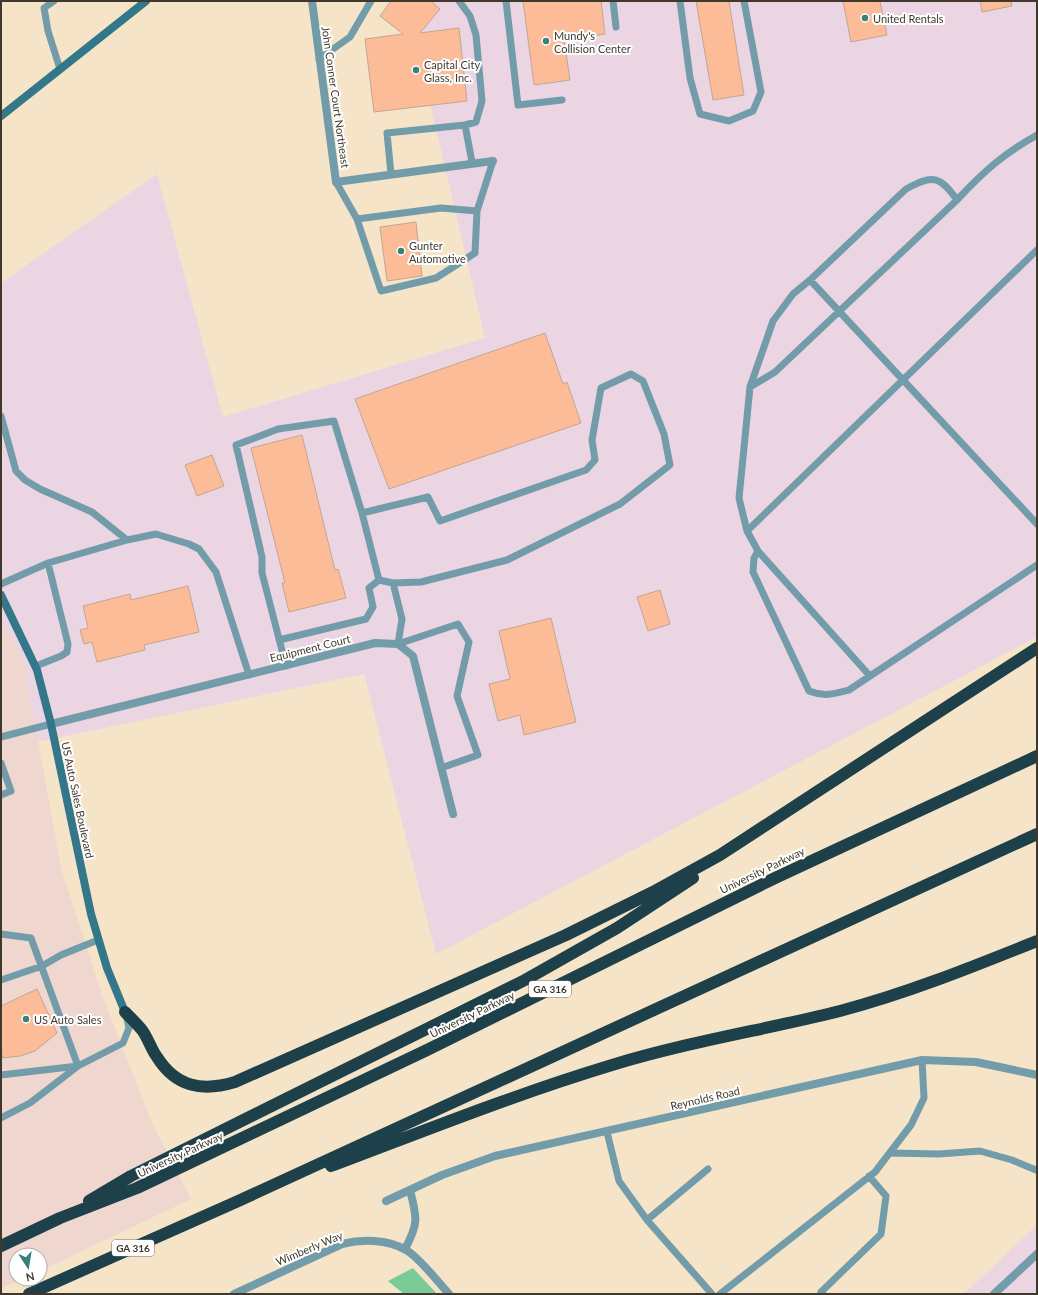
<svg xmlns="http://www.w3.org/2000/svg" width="1038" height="1295" font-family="Lato,sans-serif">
  <rect width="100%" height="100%" fill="#f5e4c7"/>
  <!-- commercial -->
  <path fill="#efd6cf" d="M1,622L24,663L61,868L102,995L153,1125L191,1199L40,1271V1255H16V1279H22L1,1289Z"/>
  <!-- industrial -->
  <path fill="#ebd5e2" d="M406,1H1037V637L436,954L364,674L37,742L24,663L1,622V283L157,174L223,417L485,338Z
    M1037,1225V1294H964Z"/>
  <!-- forest -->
  <path fill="#79cb97" d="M413,1268L437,1294H404L388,1281Z"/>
  <!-- building -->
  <path fill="#fcbc98" stroke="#c3a594" d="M391,1H431L440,9L420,33L459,28L467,101L374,112L365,39L403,34L380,16Z
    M523,1H601L605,34L564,40L570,80L534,85Z
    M696,1H729L744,95L713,100Z
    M843,1H880L887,35L851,42Z
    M980,1H1011L1012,6L982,12Z
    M416,222L422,276L387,281L380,227Z
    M545,333L563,384L567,382L581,423L389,489L355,399Z
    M302,435L335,570L338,569L346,598L289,612L282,583H285L251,448Z
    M212,455L224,486L197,496L185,465Z
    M188,586L199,632L144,645L145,650L97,662L92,642L84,644L80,630L88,628L83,606L130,594L131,600Z
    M660,590L670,624L648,631L637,597Z
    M551,618L576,722L524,735L520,715L498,721L489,684L510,679L499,631Z
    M37,989L57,1033L35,1051L20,1056L3,1058L1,1052V1006Z"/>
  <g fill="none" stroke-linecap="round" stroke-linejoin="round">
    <!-- lane -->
    <path stroke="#729ca9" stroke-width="7" d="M54,1L44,8L48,31L60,69
      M506,1L518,105L562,100
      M613,1L616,27
      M680,1L690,78L700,114L729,121L753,111L761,92L744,1
      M319,59L350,37L371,1
      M465,125L472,162
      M391,174L387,133L465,125L476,122L482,101L476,35L470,16L459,1
      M336,182L357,219L381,291L436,278L475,253L477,211L493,161
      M357,219L441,208L477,211
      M810,280L906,189C933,174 940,176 957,200
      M750,387L775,372L957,200C983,172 1003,154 1037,135
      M1,416L16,471L25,480L40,489L92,512L127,540L156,534L189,544L199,549L216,572L249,675
      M362,513L428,497L440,521L586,470L595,460L592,440L601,388L631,374L643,381L664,434L670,465L620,504L507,560L421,582L393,583L402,619L398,644L458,624L469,642L457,696L478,755L441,768
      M747,531L739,498L750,387L773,321L793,294L810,280L1037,524
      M758,551L754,558L753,572L809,691C824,697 834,694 849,690L1037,565
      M379,580L393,583
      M1,584L48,563L127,540
      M279,640L366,619L373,607L369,588L379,580
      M36,666L61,656L67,652L68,644L48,563
      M286,666L262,573V557L236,445L278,429L334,421L362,513L379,580
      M870,676L758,551L747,531L1037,250
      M1,737L51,724
      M1,763L11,791L1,795
      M1,934L31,938L78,1066
      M1,980L42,966L61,955L98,940
      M1,1075L78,1066
      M1,1118L30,1103L78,1066L123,1043L129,1028L126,1014
      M607,1132L619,1181L647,1220L712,1294
      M890,1153L939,1154L980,1151L1012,1160L1036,1170
      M647,1220L708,1169
      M720,1294L875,1172L911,1125L924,1098L922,1060
      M823,1294L821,1292L881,1234L886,1196L869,1176"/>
    <!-- street -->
    <path stroke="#729ca9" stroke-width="8" d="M312,1L336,182L493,161
      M51,724L375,643L398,644L413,656L453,814
      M386,1201L442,1175L495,1156L922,1060L976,1062L1037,1075
      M405,1249C419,1223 417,1218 410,1190
      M234,1294L342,1244C362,1239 387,1239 406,1250C419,1257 438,1282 449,1294
      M994,1294L1037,1254"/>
    <!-- secondary -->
    <path stroke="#32778a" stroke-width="8" d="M1,116L146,1
      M1,595L37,670L51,724L91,914L107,968L125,1012"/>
    <!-- highway -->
    <path stroke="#1d404a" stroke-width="12" d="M125,1012C131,1018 137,1024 142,1030C148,1038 151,1049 157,1057C176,1087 202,1092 235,1082L566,935L653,892L720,855L1037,648
      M331,1166C424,1131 516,1094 612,1065C687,1042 764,1030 840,1011C908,993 972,967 1037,941
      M89,1201L131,1176L525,980L617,928L693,878
      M1,1246L60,1218L137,1188L427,1050L775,878L1037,756
      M29,1294L236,1202L1037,834"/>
  </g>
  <!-- markers -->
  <g fill="#38817d" stroke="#fff" stroke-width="1.5">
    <circle cx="865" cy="18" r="4"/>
    <circle cx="546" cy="41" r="4"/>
    <circle cx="416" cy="70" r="4"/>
    <circle cx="401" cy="251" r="4"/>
    <circle cx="26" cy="1019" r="4"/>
  </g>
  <g text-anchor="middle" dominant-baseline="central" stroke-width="4" stroke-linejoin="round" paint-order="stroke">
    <!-- shield labels -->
    <g fill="#fff" stroke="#79746c" stroke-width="1">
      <rect x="529" y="981" width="42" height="16" rx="3"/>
      <rect x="112" y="1240" width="42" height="16" rx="3"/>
    </g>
    <g font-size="10" font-weight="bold" fill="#3f382d">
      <text x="550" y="989">GA 316</text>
      <text x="133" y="1248">GA 316</text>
    </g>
    <!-- poi labels -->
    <g font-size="11" fill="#3f382d" stroke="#fff" text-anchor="start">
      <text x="873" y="18">United Rentals</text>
      <text x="554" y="35">Mundy's<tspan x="554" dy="13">Collision Center</tspan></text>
      <text x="424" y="64">Capital City<tspan x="424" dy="13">Glass, Inc.</tspan></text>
      <text x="409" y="245">Gunter<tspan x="409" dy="13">Automotive</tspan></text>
      <text x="34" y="1019">US Auto Sales</text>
    </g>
    <!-- street labels -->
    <g font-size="11" fill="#3f382d" stroke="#fff">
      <text transform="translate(336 97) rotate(82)">John Conner Court Northeast</text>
      <text transform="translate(310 648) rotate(-14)">Equipment Court</text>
      <text transform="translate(78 800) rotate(78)">US Auto Sales Boulevard</text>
      <text transform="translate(762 870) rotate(-26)">University Parkway</text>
      <text transform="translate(472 1014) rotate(-26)">University Parkway</text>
      <text transform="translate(705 1098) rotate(-13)">Reynolds Road</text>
      <text transform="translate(180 1154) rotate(-25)">University Parkway</text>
      <text transform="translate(309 1248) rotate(-23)">Wimberly Way</text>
    </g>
  </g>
  <!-- border -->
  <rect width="1038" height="1295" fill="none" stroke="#3f382d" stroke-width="4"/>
  <!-- north arrow -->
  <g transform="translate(28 1267) rotate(168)"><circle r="19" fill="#ffffff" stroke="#b2afab"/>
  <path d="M0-3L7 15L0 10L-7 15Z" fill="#38817d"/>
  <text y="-6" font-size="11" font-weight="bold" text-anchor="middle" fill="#3f382d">N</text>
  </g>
</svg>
